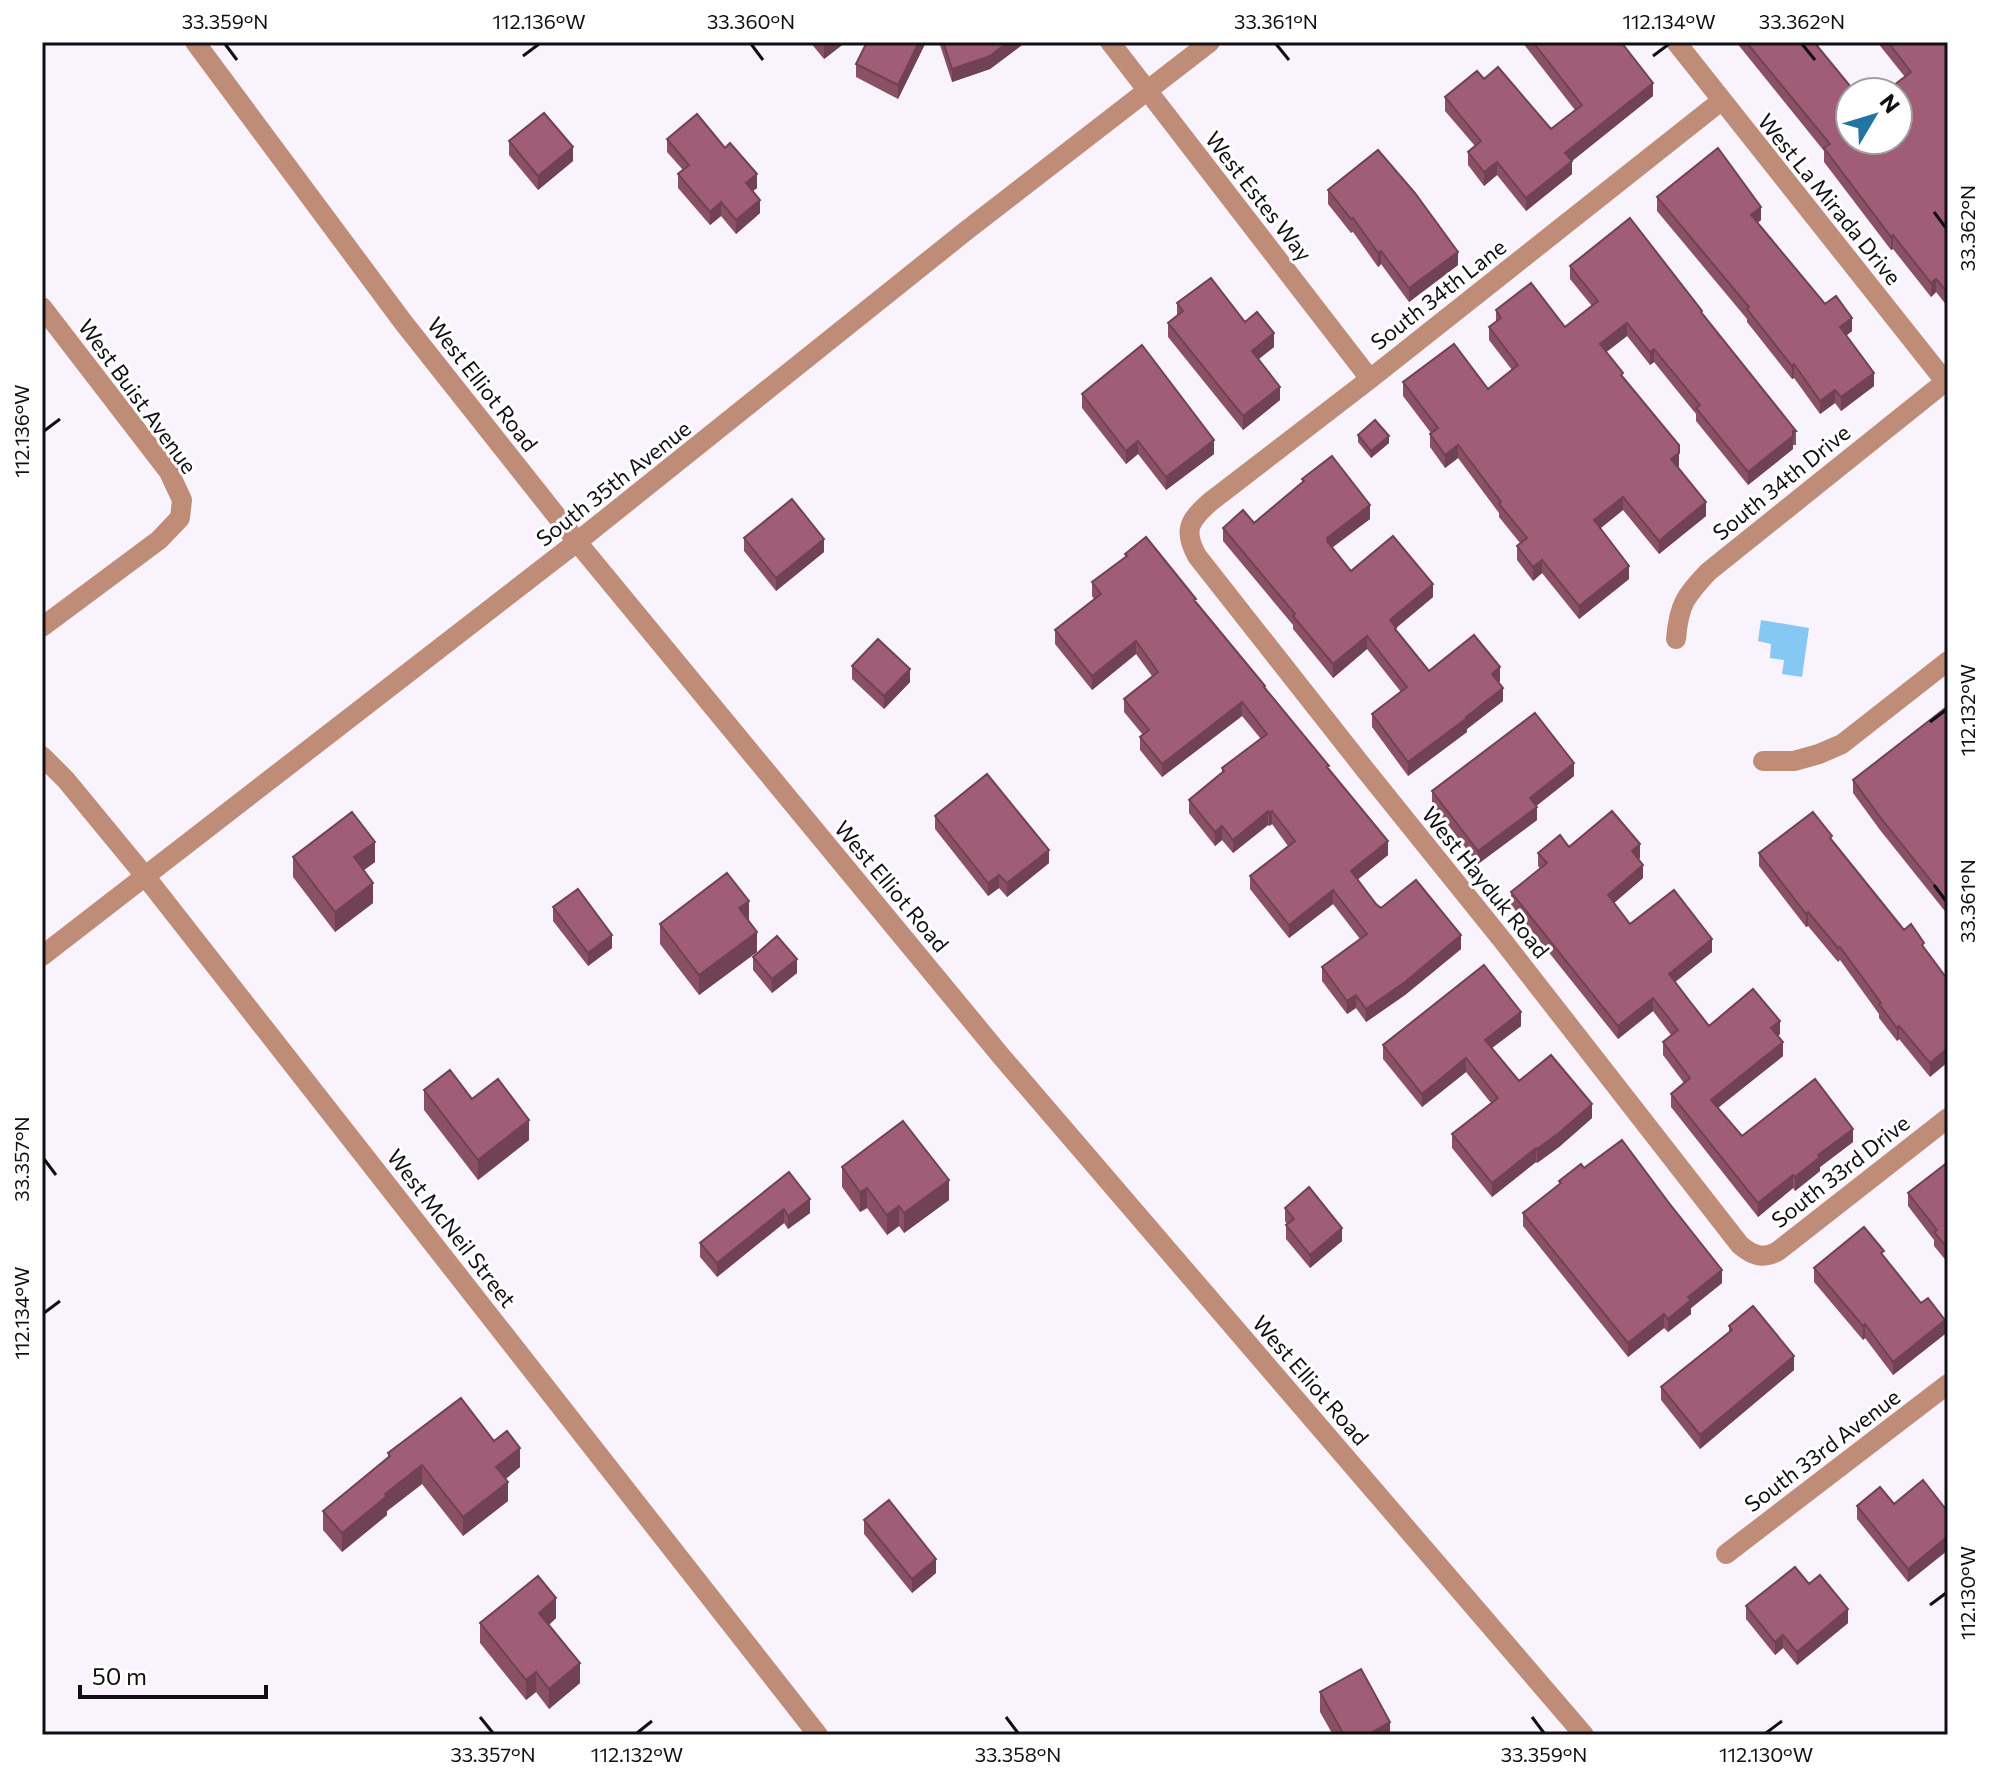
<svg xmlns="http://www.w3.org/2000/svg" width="1990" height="1777" font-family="Commissioner,sans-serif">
  <rect width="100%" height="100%" fill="#f9f3fe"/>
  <!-- water -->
  <path fill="#85c8f3" d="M1761,620L1809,628L1802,677L1782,674L1784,660L1770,658L1771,644L1758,641Z"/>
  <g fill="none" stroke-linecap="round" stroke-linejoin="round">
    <!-- minor -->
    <path stroke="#bf8d77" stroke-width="20" d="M195,42L403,322L582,548L1001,1056L1584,1735
      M1110,42L1370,379
      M1676,42L1948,385
      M1721,101L1370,379L1210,502C1189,521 1183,530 1197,556L1367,772L1503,941L1740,1245C1752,1255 1763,1260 1778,1251L1948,1118
      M42,307L169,472L182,500L180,518L159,540L42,627
      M1676,639C1679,604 1685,597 1708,572L1945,382
      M42,756L66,780L145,876L818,1735
      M1763,761H1794L1819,754L1842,744L1948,661
      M1726,1554L1948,1384"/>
    <!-- tertiary -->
    <path stroke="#bf8d77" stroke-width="20" d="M42,956L577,542L967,230L1210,42"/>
  </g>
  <!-- wall -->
  <path fill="#8a5165" d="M810,42H846L824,59Z
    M926,42L898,99L856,77V64Z
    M939,42H1026L990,69L952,82Z
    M1522,42H1621L1653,96L1572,161V174L1526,211L1497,175L1484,186L1468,165V152L1475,146L1445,111V97L1484,79L1551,129L1575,110Z
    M1736,42H1822L1818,46L1850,140L1905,77L1877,42H1948V307L1936,292L1931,297L1893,249L1891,250L1824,162V151Z
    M667,139L757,188L753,191L760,213L736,234L721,216L710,225L678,188V174L683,170L667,152Z
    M509,141L573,161L538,190L509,155Z
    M1328,190L1458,265L1409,302L1381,264L1378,267L1353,232L1351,233L1328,204Z
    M1657,197L1761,220L1757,223L1825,304L1852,331L1846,336L1874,386L1841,411L1835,403L1820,414L1794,378L1792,379L1747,322V319L1657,211Z
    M1570,266L1702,313L1796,431V445H1793V449L1748,485L1696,421V414L1654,362L1650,365L1627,336L1606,352L1679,466L1678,467L1706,516L1659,554L1623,510L1601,528L1629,579L1579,619L1542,573L1533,581L1517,560V546L1520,543L1499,517V513L1458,458L1445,468L1430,447V434L1431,433L1403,396V382L1488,389L1512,370L1489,340V327L1496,322V310L1565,327L1592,306L1570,279Z
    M1177,303L1245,322L1274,347L1259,359L1280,400L1243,430L1168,337V323L1177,317Z
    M1082,394L1214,454L1166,490L1138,454L1126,464L1082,408Z
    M1358,435L1389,443L1371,458L1358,442Z
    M1302,479L1370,519L1332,548L1351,571L1433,597L1396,628V632L1429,671L1500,681L1499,682L1503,701L1467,729V732L1408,776L1372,727V714L1401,692L1367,649L1333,678L1293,629V625L1223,541V528L1254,523L1302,483Z
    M744,538L824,552L776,591L744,551Z
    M1125,554L1196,602L1329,769L1388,855L1358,879L1376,904L1381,908L1461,949L1405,995L1366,1022L1356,1008L1347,1014L1322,981V967L1360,939L1333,904L1289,938L1250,889V876L1288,846L1272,824L1269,826L1268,825L1233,853L1222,840L1215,846L1189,813V800L1222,772V768L1261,739L1242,716L1162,777L1140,750V737L1143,735L1124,712V699L1152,676L1136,654L1092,690L1055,644V630L1094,599L1092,596V582L1125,557Z
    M852,666L910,682L884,709L852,679Z
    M1948,706V915L1880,830L1853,793V780Z
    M1574,776L1536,806L1537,820L1478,864L1432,804V791Z
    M935,816L1049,863L1007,897L999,888L988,896L935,829Z
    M1832,841L1904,930L1924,949L1948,980L1930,1077L1899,1039L1897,1041L1879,1018V1014L1840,960L1838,962L1808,926L1806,927L1759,866V853Z
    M1569,847L1640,858L1638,859L1643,878L1614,903L1630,924L1712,952L1675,982L1709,1026L1780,1034L1778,1036L1783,1056L1718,1108L1742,1136L1853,1142L1820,1167V1171L1795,1191L1793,1188L1758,1217L1671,1107V1094L1684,1083L1663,1055V1042L1671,1035L1653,1011L1618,1039L1511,905V892L1541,869L1538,866V853Z
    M293,857L375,862L364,870L373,903L335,932L293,877Z
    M553,907L612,948L588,966L553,921Z
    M749,921L757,952L699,995L660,944V924Z
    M753,957L797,973L772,993L753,970Z
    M1521,1026L1492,1048L1519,1081L1592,1118L1559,1147L1537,1163L1536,1162L1492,1197L1452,1148V1134L1491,1103L1466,1072L1422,1107L1383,1059V1045Z
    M424,1090L472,1099L529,1140L478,1180L424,1110Z
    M1948,1162V1263L1934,1246V1240L1908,1206V1193Z
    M842,1167L949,1200L904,1233L899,1226L887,1235L867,1208L860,1212L842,1187Z
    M1584,1168L1722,1283L1691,1308V1314L1668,1332L1664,1328L1628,1357L1523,1226V1213L1559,1184V1181Z
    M789,1172L810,1213L788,1229L784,1223L717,1277L700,1257V1243Z
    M1285,1208L1342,1241L1310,1268L1286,1239V1225L1287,1224L1285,1221Z
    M1884,1258L1945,1334L1893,1375L1865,1338L1863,1340L1814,1282V1268Z
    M1729,1326L1794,1370L1700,1449L1661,1400V1387L1729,1332Z
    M494,1441L520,1467L506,1479L508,1501L463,1536L422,1484L387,1511V1515L342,1552L323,1530V1511L388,1457V1453Z
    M1894,1504L1948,1512V1550L1908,1582L1857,1519V1506Z
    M864,1520L936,1573L912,1593L864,1534Z
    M1809,1584L1848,1623L1797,1665L1783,1648L1775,1655L1746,1619V1606Z
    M556,1618L549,1625L580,1683L549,1709L536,1692L526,1700L480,1643V1623Z
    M1320,1692L1390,1735H1333L1320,1712Z"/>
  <!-- shaded-wall -->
  <path fill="#704253" d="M828,42H846L824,59V46Z
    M919,42H926L898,99V85Z
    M1008,42H1026L990,69L952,82V69Z
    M1653,83V96L1572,161V174L1526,211V198L1565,153Z
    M573,147V161L538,190V176Z
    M1497,162V175L1484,186V172Z
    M757,174V188L746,196V183Z
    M760,200V213L736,234V220Z
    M721,202V216L710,225V212Z
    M1761,207V220L1751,228V215Z
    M1893,235V249L1891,250V237Z
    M1381,251V264L1378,267V253Z
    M1458,252V265L1409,302V288Z
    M1936,279V292L1931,297V283Z
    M1852,318V331L1840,340V327Z
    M1627,323V336L1600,357V344Z
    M1274,333V347L1252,364V351Z
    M1654,349V362L1650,365V352Z
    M1794,364V378L1792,379V366Z
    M1874,373V386L1841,411V397Z
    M1280,387V400L1243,430V416Z
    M1835,390V403L1820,414V401Z
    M1389,436V443L1371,458V451Z
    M1793,436V449L1748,485V472Z
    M1214,440V454L1166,490V477Z
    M1138,441V454L1126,464V451Z
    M1458,445V458L1445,468V455Z
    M1679,453V466L1671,472V459Z
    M1623,497V510L1594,533V520Z
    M1706,502V516L1659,554V541Z
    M1370,505V519L1328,550L1327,538Z
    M824,539V552L776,591V578Z
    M1542,560V573L1533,581V567Z
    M1629,566V579L1579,619V606Z
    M1433,584V597L1396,628V641L1390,620Z
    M1367,636V649L1333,678V664Z
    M1136,641V654L1092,690V676Z
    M1500,667V681L1492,687V674Z
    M910,669V682L884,709V696Z
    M1503,688V701L1467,729V732L1408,776V762Z
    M1242,702V716L1162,777V764Z
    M1574,763V776L1530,811V798Z
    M1537,807V820L1478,864V851Z
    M1268,811V825L1233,853V840Z
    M1272,811V824L1269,826V813Z
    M1222,826V840L1215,846V832Z
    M1388,841V855L1351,885V871Z
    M375,842V862L354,877V857Z
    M1640,844V858L1632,865V851Z
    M1049,850V863L1007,897V883Z
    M1643,865V878L1608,908V895Z
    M999,875V888L988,896V883Z
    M373,883V903L335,932V912Z
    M1333,890V904L1289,938V925Z
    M749,901V921L739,908Z
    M1808,912V926L1806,927V914Z
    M757,932V952L699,995V975Z
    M612,935V948L588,966V953Z
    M1461,935V949L1405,995L1366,1022V1009Z
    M1712,939V952L1669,987V974Z
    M797,959V973L772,993V979Z
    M1356,995V1008L1347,1014V1001Z
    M1653,998V1011L1618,1039V1026Z
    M1521,1012V1026L1485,1053V1040Z
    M1780,1021V1034L1771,1041V1028Z
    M1899,1026V1039L1897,1041V1028Z
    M1783,1042V1056L1711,1113V1100Z
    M1948,1048V1062L1930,1077V1063Z
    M1466,1058V1072L1422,1107V1094Z
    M1592,1104V1118L1559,1147L1537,1163V1149Z
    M529,1120V1140L478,1180V1160Z
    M1853,1129V1142L1820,1167V1171L1795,1191V1177L1818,1155Z
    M1536,1148V1162L1492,1197V1183Z
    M1793,1175V1188L1758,1217V1203Z
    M949,1180V1200L904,1233V1213Z
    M867,1188V1208L860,1212V1192Z
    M810,1199V1213L788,1229V1216Z
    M899,1206V1226L887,1235V1215Z
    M784,1209V1223L717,1277V1263Z
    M1342,1228V1241L1310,1268V1255Z
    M1722,1270V1283L1691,1308V1314L1668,1332V1319L1688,1297Z
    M1664,1314V1328L1628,1357V1343Z
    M1945,1320V1334L1893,1375V1362Z
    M1865,1324V1338L1863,1340V1326Z
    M1794,1356V1370L1700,1449V1435Z
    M520,1448V1467L496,1486V1467Z
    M422,1465V1484L387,1511V1515L342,1552V1533L385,1494Z
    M508,1482V1501L463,1536V1517Z
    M1948,1536V1550L1908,1582V1569Z
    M936,1559V1573L912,1593V1579Z
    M556,1598V1618L539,1633V1613Z
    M1848,1609V1623L1797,1665V1652Z
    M1783,1635V1648L1775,1655V1642Z
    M580,1663V1683L549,1709V1689Z
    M536,1672V1692L526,1700V1680Z
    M1390,1722V1735H1367Z"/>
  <!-- building -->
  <path fill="#a05e76" stroke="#704253" stroke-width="2" d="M867,42H919L898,85L856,64Z
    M943,42H1008L990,56L952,69Z
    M1533,42H1621L1653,83L1565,153L1572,161L1526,198L1497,162L1484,172L1468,152L1481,141L1445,97L1477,71L1484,79L1498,67L1551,129L1582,105Z
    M1746,42H1814L1855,92H1850V140H1898V92H1885L1911,72L1888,42H1948V293L1936,279L1931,283L1893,235L1891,237L1824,148L1830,144Z
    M544,113L573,147L538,176L509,141Z
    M697,114L725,148L730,143L757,174L746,183L760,200L736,220L721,202L710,212L678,174L689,165L667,139Z
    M1718,148L1761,207L1751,215L1825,304L1836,296L1852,318L1840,327L1874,373L1841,397L1835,390L1820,401L1794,364L1792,366L1747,309L1749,307L1657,197Z
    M1378,150L1415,193L1458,252L1409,288L1381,251L1378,253L1353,218L1351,219L1328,190Z
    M1630,218L1702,311L1701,312L1796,431H1793V436L1748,472L1696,408L1700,405L1654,349L1650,352L1627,323L1600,344L1623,373L1621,375L1679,445V453L1671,459L1706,502L1659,541L1623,497L1594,520L1629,566L1579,606L1542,560L1533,567L1517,546L1527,538L1499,504L1501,502L1458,445L1445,455L1430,434L1438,428L1403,382L1454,344L1488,389L1518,365L1489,327L1501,318L1496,310L1531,283L1565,327L1598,301L1570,266Z
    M1211,278L1245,322L1257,312L1274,333L1252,351L1280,387L1243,416L1168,323L1183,311L1177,303Z
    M1142,345L1214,440L1166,477L1138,441L1126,451L1082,394Z
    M1375,420L1389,436L1371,451L1358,435Z
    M1332,456L1370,505L1327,538L1328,540L1327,541L1351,571L1393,536L1433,584L1390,620L1396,628L1395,629L1429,671L1474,635L1500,667L1492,674L1503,688L1466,717L1467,718L1408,762L1372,714L1407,687L1367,636L1333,664L1293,616L1295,614L1223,528L1243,510L1254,523L1304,481L1302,479Z
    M792,499L824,539L776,578L744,538Z
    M1146,537L1196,599L1194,600L1265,686L1264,687L1329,766L1327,767L1388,841L1351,871L1376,904L1381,908L1416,880L1461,935L1405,982L1366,1009L1356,995L1347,1001L1322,967L1367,934L1333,890L1289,925L1250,876L1295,841L1272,811L1269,813L1268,811L1233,840L1222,826L1215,832L1189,800L1224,771L1222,768L1267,734L1242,702L1162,764L1140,737L1149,730L1124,699L1158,672L1136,641L1092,676L1055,630L1101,594L1092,582L1127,556L1125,554Z
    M878,639L910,669L884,696L852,666Z
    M1948,706V902L1880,817L1853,780Z
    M1535,713L1574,763L1530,798L1537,807L1478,851L1432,791Z
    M987,774L1049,850L1007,883L999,875L988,883L935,816Z
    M1612,811L1640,844L1632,851L1643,865L1608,895L1630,924L1674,890L1712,939L1669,974L1688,999L1709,1026L1753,989L1780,1021L1771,1028L1783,1042L1711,1100L1742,1136L1815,1079L1853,1129L1818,1155L1820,1157L1795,1177L1793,1175L1758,1203L1671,1094L1690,1078L1663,1042L1678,1030L1653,998L1618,1026L1511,892L1547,863L1538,853L1560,835L1569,847Z
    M352,812L375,842L354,857L373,883L335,912L293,857Z
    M1813,812L1832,836L1830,838L1904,930L1911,924L1924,943L1922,945L1948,980V1048L1930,1063L1899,1026L1897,1028L1879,1004L1881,1003L1840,947L1838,948L1808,912L1806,914L1759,853Z
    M727,873L749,901L739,908L757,932L699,975L660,924Z
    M578,889L612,935L588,953L553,907Z
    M777,936L797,959L772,979L753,957Z
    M1484,965L1521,1012L1485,1040L1519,1081L1551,1055L1592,1104L1559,1133L1537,1149L1536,1148L1492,1183L1452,1134L1498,1098L1466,1058L1422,1094L1383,1045Z
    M450,1070L472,1099L498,1079L529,1120L478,1160L424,1090Z
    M903,1121L949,1180L904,1213L899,1206L887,1215L867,1188L860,1192L842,1167Z
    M1622,1140L1669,1203L1722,1270L1688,1297L1691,1300L1668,1319L1664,1314L1628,1343L1523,1213L1561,1183L1559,1181L1581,1164L1584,1168Z
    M1948,1162V1249L1934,1232L1937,1230L1908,1193Z
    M789,1172L810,1199L788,1216L784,1209L717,1263L700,1243Z
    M1309,1187L1342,1228L1310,1255L1286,1225L1294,1219L1285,1208Z
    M1864,1227L1884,1251L1881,1253L1921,1303L1928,1298L1945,1320L1893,1362L1865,1324L1863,1326L1814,1268Z
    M1753,1306L1794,1356L1700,1435L1661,1387L1732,1330L1729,1326Z
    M461,1398L494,1441L507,1431L520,1448L496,1467L508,1482L463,1517L422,1465L385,1494L387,1496L342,1533L323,1511L390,1456L388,1453Z
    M1923,1480L1948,1512V1536L1908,1569L1857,1506L1880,1487L1894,1504Z
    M889,1500L936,1559L912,1579L864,1520Z
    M1795,1567L1809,1584L1820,1575L1848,1609L1797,1652L1783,1635L1775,1642L1746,1606Z
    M538,1576L556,1598L539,1613L580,1663L549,1689L536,1672L526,1680L480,1623Z
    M1361,1669L1390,1722L1367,1735H1344L1320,1692Z"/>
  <!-- ticks -->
  <path fill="none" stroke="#110f13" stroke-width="3" d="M225,44L237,60M751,44L763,60M1276,44L1289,60M1802,44L1815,60M523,56L539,44M1653,56L1669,44M1934,212L1946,228M44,431L60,419M1930,722L1946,710M1934,885L1946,901M44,1159L56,1175M44,1313L60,1301M1930,1605L1946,1593M480,1717L493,1733M1006,1717L1018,1733M1532,1717L1544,1733M637,1733L652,1721M1766,1733L1782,1721"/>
  <g text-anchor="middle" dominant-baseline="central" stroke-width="6" stroke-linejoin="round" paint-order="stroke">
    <!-- street labels -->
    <g font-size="22" fill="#110f13" stroke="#fff">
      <text transform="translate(1259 196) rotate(52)">West Estes Way</text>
      <text transform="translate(1830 199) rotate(51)">West La Mirada Drive</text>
      <text transform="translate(1438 294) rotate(-38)">South 34th Lane</text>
      <text transform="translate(483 384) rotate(52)">West Elliot Road</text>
      <text transform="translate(138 396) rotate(54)">West Buist Avenue</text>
      <text transform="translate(1781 482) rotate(-39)">South 34th Drive</text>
      <text transform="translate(613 483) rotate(-38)">South 35th Avenue</text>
      <text transform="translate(1486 882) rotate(51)">West Hayduk Road</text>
      <text transform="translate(892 886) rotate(50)">West Elliot Road</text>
      <text transform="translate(1840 1171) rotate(-38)">South 33rd Drive</text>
      <text transform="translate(452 1228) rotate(52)">West McNeil Street</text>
      <text transform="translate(1311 1380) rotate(49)">West Elliot Road</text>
      <text transform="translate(1822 1450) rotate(-37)">South 33rd Avenue</text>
    </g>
  </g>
  <!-- border -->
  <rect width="1990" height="1777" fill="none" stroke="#ffffff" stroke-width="88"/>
  <!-- north arrow -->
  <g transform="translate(1874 116) rotate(52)"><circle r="38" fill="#ffffff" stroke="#a09fa1" stroke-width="2"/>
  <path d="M0-6L14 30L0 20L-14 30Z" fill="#2473a5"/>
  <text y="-12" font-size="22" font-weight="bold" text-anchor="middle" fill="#110f13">N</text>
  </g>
  <!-- scale -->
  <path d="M80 1685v12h186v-12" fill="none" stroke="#110f13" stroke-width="4"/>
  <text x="92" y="1685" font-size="24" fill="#110f13" stroke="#ffffff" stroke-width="6" paint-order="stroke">50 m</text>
  <rect x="44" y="44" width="1902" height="1689" fill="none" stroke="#110f13" stroke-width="3"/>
  <g font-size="20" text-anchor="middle" fill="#110f13">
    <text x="225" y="29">33.359°N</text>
    <text x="539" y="29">112.136°W</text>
    <text x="751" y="29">33.360°N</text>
    <text x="1276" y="29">33.361°N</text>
    <text x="1669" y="29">112.134°W</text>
    <text x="1802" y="29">33.362°N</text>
    <text transform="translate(1968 228) rotate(-90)" y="7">33.362°N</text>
    <text transform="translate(22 431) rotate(-90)" y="7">112.136°W</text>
    <text transform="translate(1968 710) rotate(-90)" y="7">112.132°W</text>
    <text transform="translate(1968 901) rotate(-90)" y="7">33.361°N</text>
    <text transform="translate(22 1159) rotate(-90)" y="7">33.357°N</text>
    <text transform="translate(22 1313) rotate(-90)" y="7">112.134°W</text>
    <text transform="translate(1968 1593) rotate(-90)" y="7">112.130°W</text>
    <text x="493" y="1762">33.357°N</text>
    <text x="637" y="1762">112.132°W</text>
    <text x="1018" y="1762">33.358°N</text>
    <text x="1544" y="1762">33.359°N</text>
    <text x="1766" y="1762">112.130°W</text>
  </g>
</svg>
